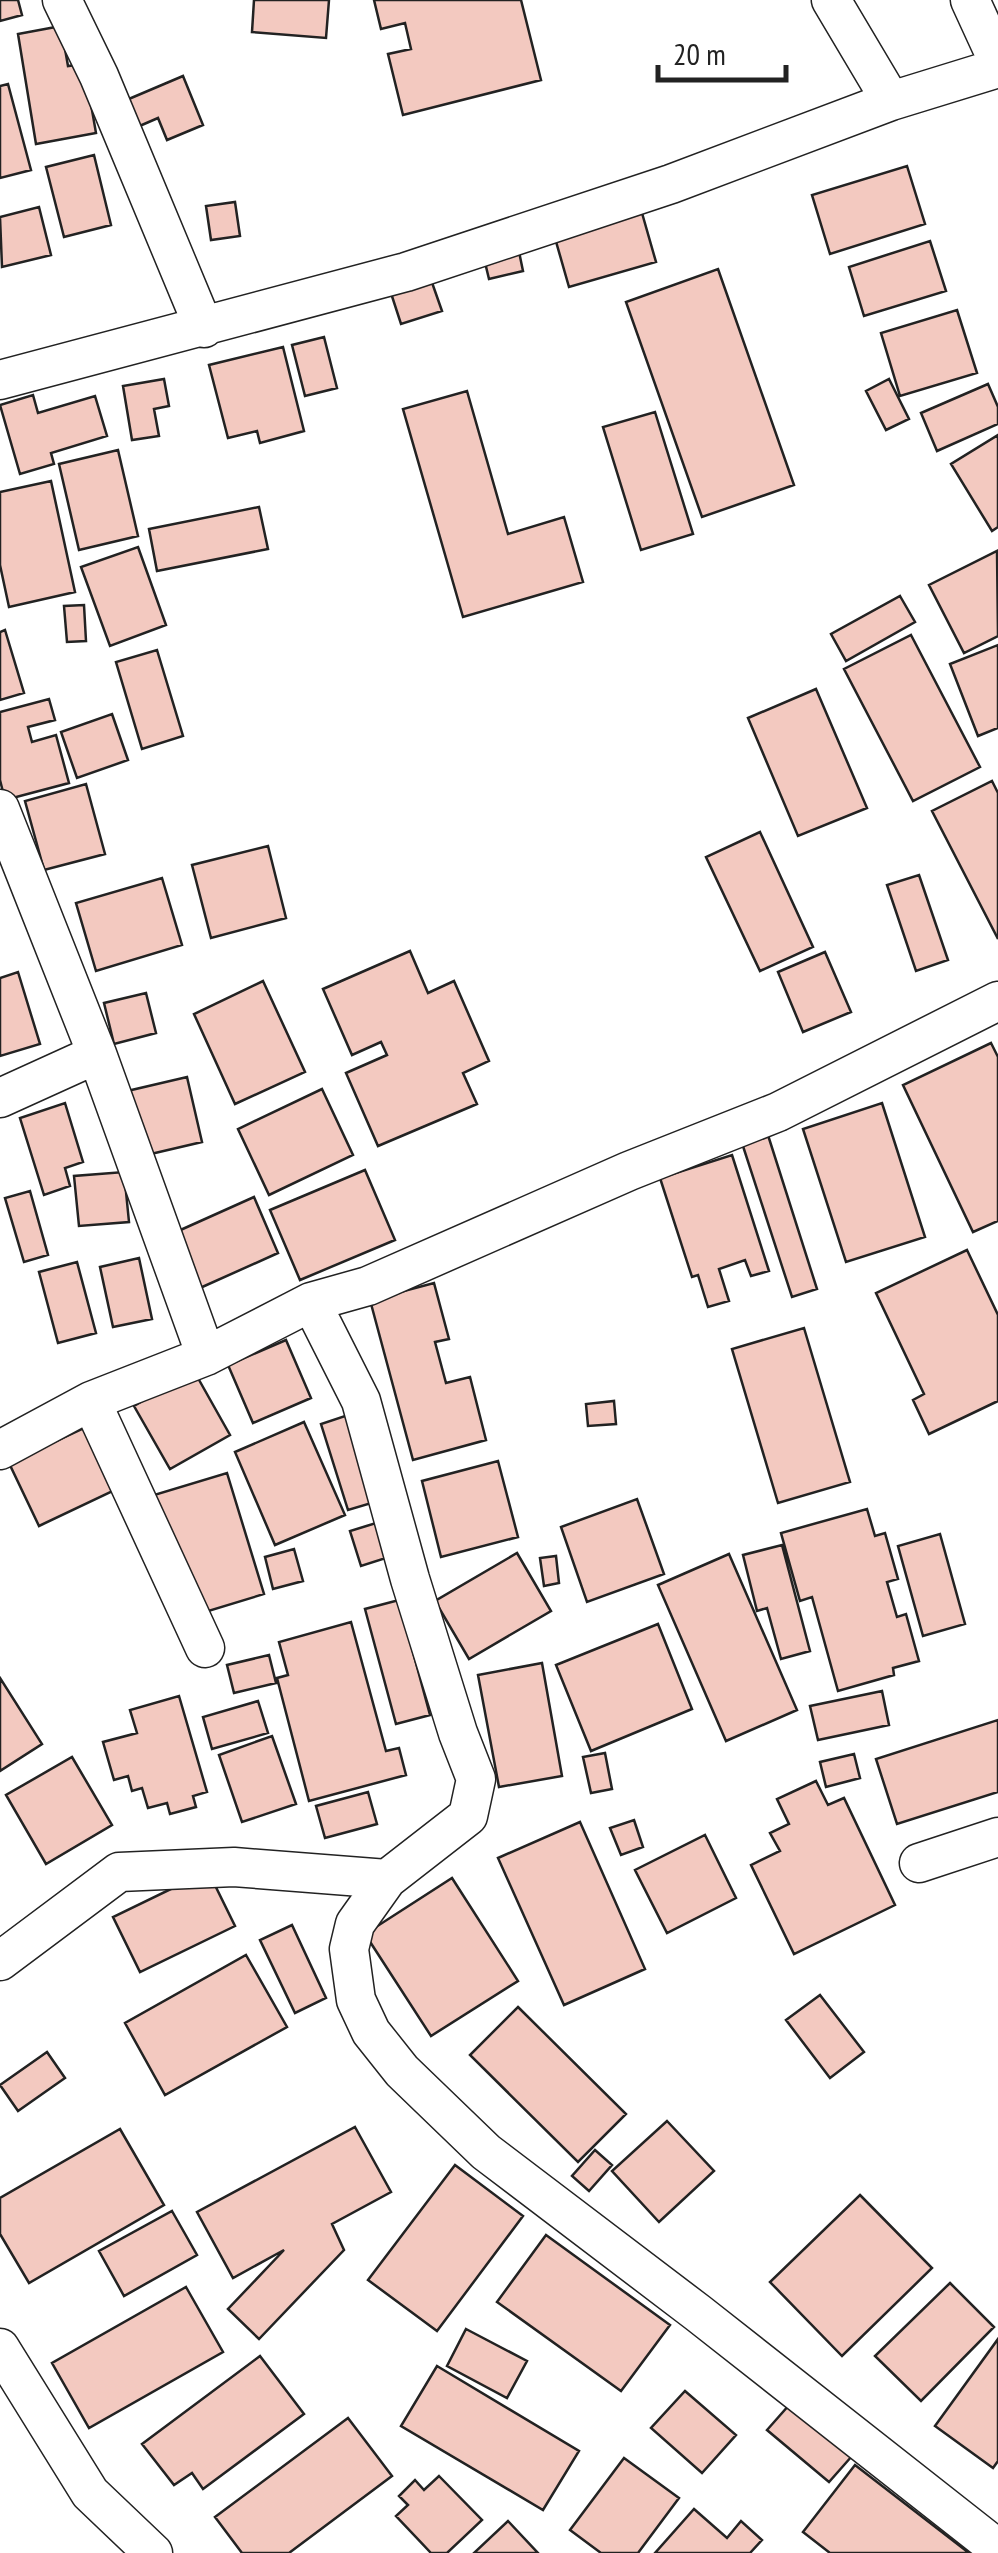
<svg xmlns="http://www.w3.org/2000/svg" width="998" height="2553" font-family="'PT Sans Narrow',sans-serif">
  <rect width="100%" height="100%" fill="#fff"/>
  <!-- building -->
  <path fill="#f3c9c0" stroke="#222" stroke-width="2.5" d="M0,0H18L22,15L0,21Z
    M254,0H329L326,38L252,32Z
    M374,0H521L541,80L403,115L388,54L411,49L405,23L381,29Z
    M61,26L68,66L84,64L96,133L36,144L18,34Z
    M183,76L203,125L167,140L158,118L128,131L117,104Z
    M8,84L31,170L0,178V86Z
    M94,155L111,225L64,237L46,167Z
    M907,166L925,224L830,254L812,195Z
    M235,202L240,236L211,240L206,206Z
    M640,206L656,262L569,287L553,231Z
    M39,207L51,255L2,267L0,217Z
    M930,241L946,291L864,316L849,267Z
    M517,242L523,271L489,279L482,250Z
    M718,269L794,485L702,517L626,302Z
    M429,274L442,311L401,324L389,287Z
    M957,310L977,373L900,396L881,333Z
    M324,337L337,388L305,396L292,345Z
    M283,347L304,431L260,443L257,431L228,438L209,365Z
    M164,379L169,406L154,409L159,436L132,440L123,386Z
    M889,379L909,419L886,430L866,391Z
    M988,384L998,407V424L937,451L921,413Z
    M467,391L508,534L564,517L583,582L463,617L403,409Z
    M33,395L38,413L95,396L107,436L51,453L54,464L20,474L0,405Z
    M655,412L693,534L641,550L603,427Z
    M998,435V527L992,531L951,464Z
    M118,450L138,536L79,550L59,464Z
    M51,481L75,592L9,607L0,565V492Z
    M259,507L268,549L157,571L149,529Z
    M138,547L166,625L110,646L81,567Z
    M997,551L998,636L964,653L929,585Z
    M900,596L915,622L846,661L831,634Z
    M84,605L86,641L67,642L64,606Z
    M5,630L24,693L0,700V632Z
    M911,635L980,767L913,801L844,669Z
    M998,645V728L978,736L950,664Z
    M157,650L183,736L142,749L116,662Z
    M816,689L867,808L798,836L748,718Z
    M49,699L55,720L28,727L32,742L56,735L69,783L5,800L0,780V712Z
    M112,714L128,760L77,778L61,732Z
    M992,781L998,793V939L932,811Z
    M86,784L105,854L44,870L25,801Z
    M760,832L813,947L760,971L706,857Z
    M268,846L286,918L211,938L192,865Z
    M919,875L948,960L916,971L887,885Z
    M162,878L182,945L96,971L76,903Z
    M410,951L428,993L454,981L489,1061L463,1073L477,1104L378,1146L346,1073L387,1055L381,1042L352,1055L323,989Z
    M825,952L851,1012L803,1032L778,972Z
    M18,972L40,1044L0,1056V978Z
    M263,981L305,1072L235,1104L194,1014Z
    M146,993L156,1033L114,1044L104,1003Z
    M991,1043L998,1057V1221L973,1232L903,1085Z
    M187,1077L202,1142L138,1157L123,1092Z
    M322,1089L353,1155L269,1195L238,1129Z
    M65,1103L83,1162L65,1168L70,1186L44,1195L20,1118Z
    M882,1103L925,1237L846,1262L803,1129Z
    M767,1132L817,1289L792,1297L741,1140Z
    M732,1155L769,1271L751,1276L745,1260L719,1269L729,1301L708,1307L698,1275L692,1277L660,1178Z
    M365,1170L395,1240L300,1280L270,1210Z
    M124,1172L129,1222L79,1226L74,1176Z
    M30,1191L48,1255L24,1262L5,1198Z
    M254,1197L278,1253L200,1288L176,1232Z
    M967,1250L998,1315V1401L929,1434L913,1400L924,1394L876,1293Z
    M139,1258L152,1319L113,1327L100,1267Z
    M77,1262L96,1333L58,1343L39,1272Z
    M434,1283L449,1339L435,1342L446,1383L470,1377L486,1440L413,1460L370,1300Z
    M804,1328L850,1482L778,1503L732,1349Z
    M286,1340L311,1398L253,1423L228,1365Z
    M194,1371L230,1435L170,1469L134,1406Z
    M614,1401L616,1424L588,1426L586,1404Z
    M348,1415L375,1502L348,1510L321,1424Z
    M304,1422L345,1515L275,1545L235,1452Z
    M86,1427L115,1490L39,1526L9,1463Z
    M498,1461L518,1537L441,1557L422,1481Z
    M227,1473L264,1594L192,1616L154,1495Z
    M637,1499L664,1574L587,1602L561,1527Z
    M867,1509L875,1536L885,1533L898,1579L887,1582L897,1617L906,1614L919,1661L893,1668L894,1675L838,1691L812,1597L800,1601L781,1533Z
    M376,1523L386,1558L361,1566L350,1531Z
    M940,1534L965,1624L923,1636L898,1546Z
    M782,1545L810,1651L781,1659L767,1608L757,1611L743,1555Z
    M294,1549L303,1581L273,1589L265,1557Z
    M517,1553L551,1611L469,1659L435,1601Z
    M729,1554L797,1710L726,1741L658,1585Z
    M556,1556L559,1583L544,1586L540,1558Z
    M399,1600L430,1715L396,1724L365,1609Z
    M351,1622L386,1751L399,1748L406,1775L309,1801L277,1678L288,1675L279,1642Z
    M658,1624L692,1709L591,1751L556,1665Z
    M269,1655L276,1683L234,1693L227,1665Z
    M542,1663L562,1776L499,1787L478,1675Z
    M0,1678L42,1744L0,1771Z
    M882,1691L889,1725L818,1740L810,1706Z
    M179,1696L207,1792L193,1796L196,1807L170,1814L167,1803L148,1808L142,1788L132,1791L128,1776L114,1780L103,1742L137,1733L130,1710Z
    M258,1701L268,1733L212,1749L203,1717Z
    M998,1720V1792L897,1824L876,1759Z
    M272,1736L296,1804L242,1822L219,1755Z
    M605,1753L612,1789L591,1793L583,1757Z
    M854,1754L860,1778L826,1787L820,1762Z
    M72,1757L112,1825L46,1864L6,1795Z
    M816,1781L828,1805L844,1798L895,1905L794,1954L751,1865L780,1851L770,1833L789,1824L777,1799Z
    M368,1792L377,1824L325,1838L316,1806Z
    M634,1820L643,1847L621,1855L610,1828Z
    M580,1822L645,1969L564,2005L498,1858Z
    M705,1835L736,1898L667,1933L635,1870Z
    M208,1871L235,1926L140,1972L113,1917Z
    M452,1878L518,1981L431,2036L365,1934Z
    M292,1925L326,1998L295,2013L260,1940Z
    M246,1955L287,2027L165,2095L125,2023Z
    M820,1995L864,2052L830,2078L786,2020Z
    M518,2007L626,2114L578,2162L470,2055Z
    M47,2052L65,2078L18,2111L0,2085Z
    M667,2121L714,2171L659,2222L612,2171Z
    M355,2127L391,2192L332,2224L344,2250L259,2339L228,2309L284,2250L233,2278L197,2212Z
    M120,2129L164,2205L29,2283L0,2234V2198Z
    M595,2150L612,2165L589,2191L572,2176Z
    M455,2165L523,2216L437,2331L368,2280Z
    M860,2195L932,2268L842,2356L770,2282Z
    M172,2211L197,2255L124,2296L99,2251Z
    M546,2235L670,2325L621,2391L497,2302Z
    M950,2283L994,2327L921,2401L875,2356Z
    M186,2287L223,2352L89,2428L52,2363Z
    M466,2329L527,2361L507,2398L447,2366Z
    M998,2339V2461L993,2468L935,2426Z
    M260,2356L304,2414L203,2489L192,2473L174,2485L142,2444Z
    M437,2366L579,2451L543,2510L401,2426Z
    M685,2391L736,2435L702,2473L651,2428Z
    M790,2404L852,2456L829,2482L767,2430Z
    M348,2418L392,2476L289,2553H242L215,2517Z
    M624,2458L679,2498L638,2553H601L570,2530Z
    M855,2465L969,2553H830L803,2532Z
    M439,2476L482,2520L447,2553H431L396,2516L408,2505L399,2496L415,2480L424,2490Z
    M694,2509L727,2538L741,2521L762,2540L750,2553H655Z
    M508,2521L538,2553H474Z"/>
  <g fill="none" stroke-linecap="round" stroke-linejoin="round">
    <!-- street casing -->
    <g stroke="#222" stroke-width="41">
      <path id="street" d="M62,0L99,76L204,328
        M831,0L891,101
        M970,0L998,61
        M0,380L406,272L671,184L891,101L998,68
        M0,809L97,1054L206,1356
        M0,1098L97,1054
        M311,1302L361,1401L410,1579L458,1733L476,1779L468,1816L387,1879L355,1924L349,1949L356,2000L371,2032L402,2071L486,2152L698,2313L998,2549
        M91,1401L205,1648
        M0,1450L91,1401L206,1356L311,1302L368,1286L629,1171L778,1112L998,1001
        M919,1863L998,1837
        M0,1961L119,1872L234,1867L387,1879
        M0,2348L90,2493L153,2553"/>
    </g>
    <!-- street -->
    <use href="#street" stroke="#fff" stroke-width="38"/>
  </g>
  <!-- scale -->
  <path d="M658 65v15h128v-15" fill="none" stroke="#222222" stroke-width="5"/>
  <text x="673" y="65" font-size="30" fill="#222222" stroke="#ffffff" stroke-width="8" paint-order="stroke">20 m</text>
</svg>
